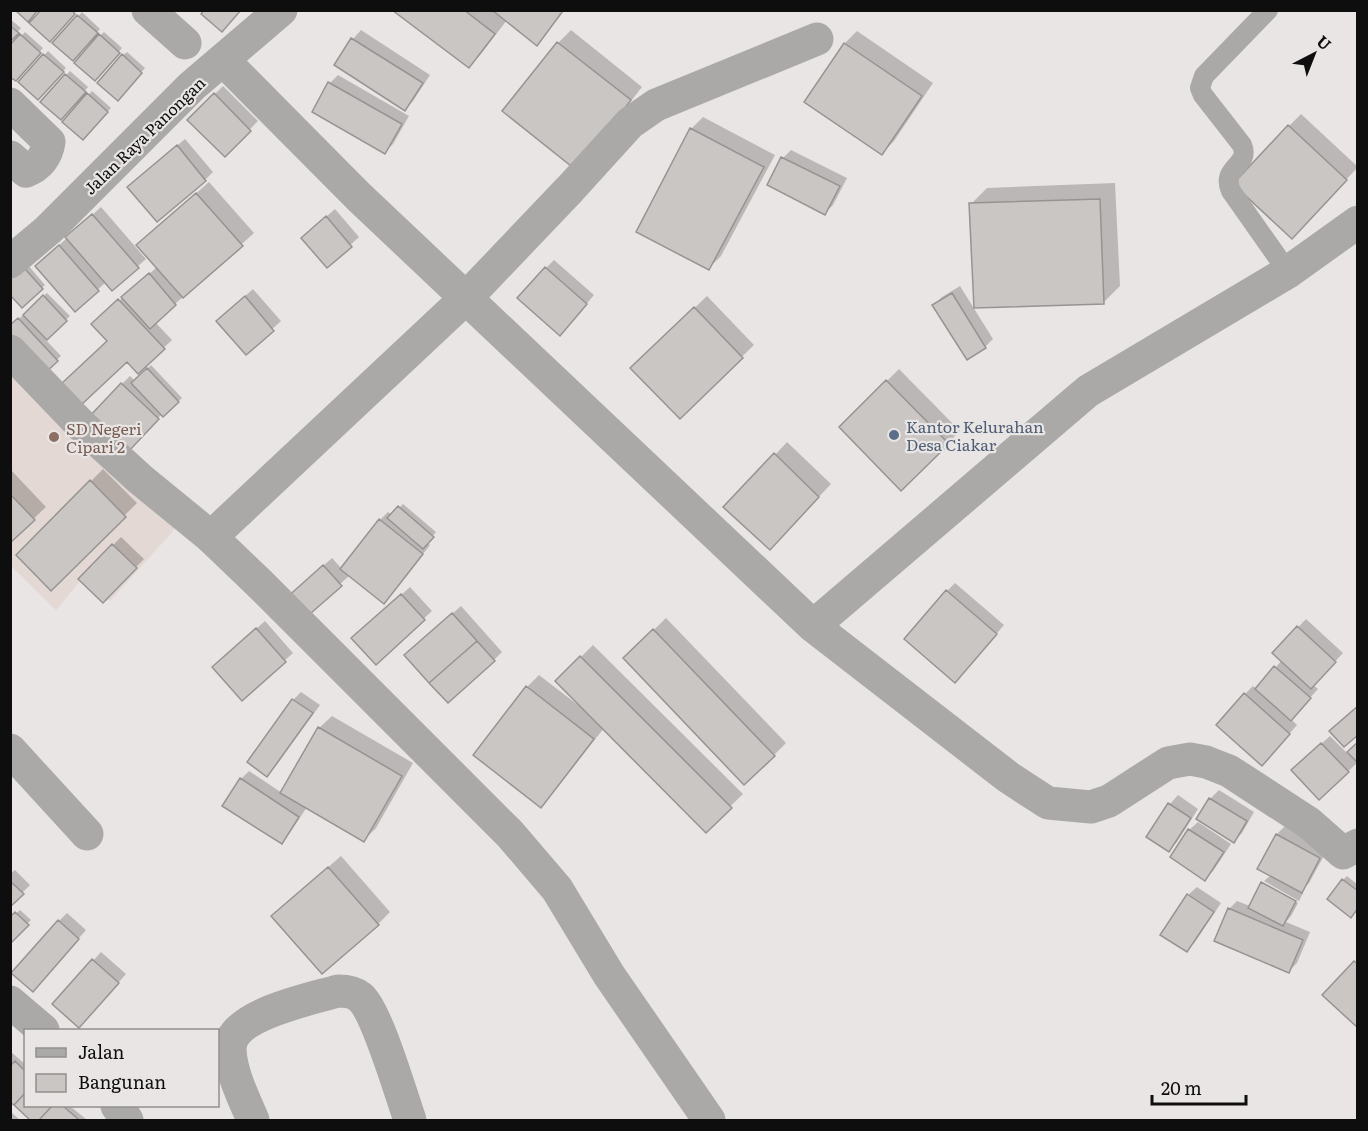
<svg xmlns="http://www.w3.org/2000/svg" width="1368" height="1131" font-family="Literata,serif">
  <rect width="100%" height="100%" fill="#e9e5e4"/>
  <!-- built -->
  <path fill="#e3d8d3" d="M10,354L183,520L110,601L80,581L56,610L11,566Z"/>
  <!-- shadow -->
  <path fill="#0003" d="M395,10H565L537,44L507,20L481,54L469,66Z
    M82,12L100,29L76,56L54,43Z
    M10,19L21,28L10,41Z
    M361,30L430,75L413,101L405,109L336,65L353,39Z
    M571,30L642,87L588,156L504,111L558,43Z
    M857,31L933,83L894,141L882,153L806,101L845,43Z
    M25,32L43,48L19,76L10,48Z
    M104,32L122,48L98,76L100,36Z
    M48,51L66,68L38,98L20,82Z
    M127,52L145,68L121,95L123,55Z
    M70,71L88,87L60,118L42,102Z
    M338,75L409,116L393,144L385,152L314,112L330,83Z
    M223,86L258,121L225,155L189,120Z
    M92,91L111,108L83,138L65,122Z
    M1301,114L1358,167L1304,225L1289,126Z
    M703,117L775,155L721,256L709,268L691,129Z
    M185,139L213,172L205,180L137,179Z
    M791,150L847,178L833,205L825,213L783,158Z
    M209,182L254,233L155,322L172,340L138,372L93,324L157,267L138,245Z
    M1115,183L1120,286L1104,302L971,204L987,188Z
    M101,207L146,259L112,289L106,282L75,310L45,258Z
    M335,209L359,237L328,266L311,230Z
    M22,258L45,285L22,306Z
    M554,260L594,295L568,326L546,268Z
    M960,286L993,339L985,347L934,305L942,297Z
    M253,289L281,321L246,353L226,313Z
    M47,293L70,316L45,339L61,356L45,371L10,327Z
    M707,296L754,345L680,417L632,368Z
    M151,365L182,398L163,415L162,414L127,450L122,384L130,376L135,381Z
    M899,369L960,431L901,489L841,427Z
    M787,442L831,484L782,536L775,455Z
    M10,469L46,507L10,541Z
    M103,469L137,503L51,589L18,555Z
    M403,504L436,532L427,543L430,545L392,594L350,575L303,618L294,592L332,558L342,569L380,520L388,512L392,515Z
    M121,537L144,559L103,601L80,579Z
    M955,583L1004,625L963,673L947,591Z
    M410,587L432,611L376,663L362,630Z
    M461,606L502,652L494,660L414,647Z
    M666,618L786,743L774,755L625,658Z
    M1306,619L1343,653L1313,685L1318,689L1291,719L1297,725L1270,756L1218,725L1245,694L1253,686L1257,689L1282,660L1274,653Z
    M265,621L293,653L242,699L222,659Z
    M593,645L743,794L706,830L604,728L553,793L541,806L527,687L539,675L578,705L580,704L557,681Z
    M301,692L320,705L275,767L267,775L249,761L293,700Z
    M332,716L413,763L376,828L364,840L307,807L289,834L281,842L241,779L249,771L282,793L319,728Z
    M1330,736L1347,753L1358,743V762L1320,798L1301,762Z
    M1219,790L1254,812L1242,833L1234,841L1198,818L1211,798Z
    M1178,795L1198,809L1177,842L1169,850L1148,836L1170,804Z
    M1198,822L1231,844L1213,871L1205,879L1172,857L1189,830Z
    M1285,826L1327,850L1309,883L1301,891L1303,893L1299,901L1264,881L1271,875L1259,868L1277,834Z
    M341,856L390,912L378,924L286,904Z
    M15,870L30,885L10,905V874Z
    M1347,876L1358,885V908L1343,880Z
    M1263,882V885L1298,903L1291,916L1286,922L1310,932L1297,963L1289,971L1229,909L1237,901L1250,906Z
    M1197,887L1221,903L1195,942L1187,951L1162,935L1188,895Z
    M20,910L31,920L10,942V919Z
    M67,913L86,930L41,982L59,921Z
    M101,952L126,974L87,1018L54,1004Z
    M10,1051L26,1065V1106H70L87,1120H32L10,1100Z
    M10,1111L20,1120H10Z"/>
  <!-- building -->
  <path fill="#cac6c4" stroke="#979392" stroke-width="1.5" d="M15,10H38L28,22Z
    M41,10H72L75,14L50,42L29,23Z
    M204,10H241L222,32L201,14Z
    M392,10H464L495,34L469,68Z
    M492,10H560L562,12L537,46Z
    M77,15L98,33L73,61L52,43Z
    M10,26L19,33L10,42Z
    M20,34L41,53L16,81L10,77V45Z
    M99,34L120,53L95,81L74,63Z
    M351,38L423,83L405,111L334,65Z
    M557,42L631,100L576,170L502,111Z
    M844,43L922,96L882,155L804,102Z
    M43,54L64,72L38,100L18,82Z
    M122,54L142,73L118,101L97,83Z
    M65,74L86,92L61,120L40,102Z
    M328,82L402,124L385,154L312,112Z
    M87,93L108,112L83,140L62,122Z
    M214,93L251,131L225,157L187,120Z
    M1288,125L1347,180L1292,239L1233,184Z
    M690,128L764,167L709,270L636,232Z
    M177,145L206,181L157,222L127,187Z
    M781,157L840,186L825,215L767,185Z
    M196,193L243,246L183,298L136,245Z
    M1100,199L1104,304L974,308L969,203Z
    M92,214L139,268L112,291L65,237Z
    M326,216L352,247L327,268L301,238Z
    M59,245L99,291L75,312L35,266Z
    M18,261L43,289L22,308L10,295V268Z
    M545,267L587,304L560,336L517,298Z
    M149,273L176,305L150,329L121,297Z
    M952,293L986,348L967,360L932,305Z
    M43,295L67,321L47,340L23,315Z
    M245,296L274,331L246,355L216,321Z
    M118,299L165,349L138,374L127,362L80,406L60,385L107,341L91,324Z
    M694,307L743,358L680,419L630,368Z
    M18,318L58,361L45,373L10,337V325Z
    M147,368L179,402L163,417L131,383Z
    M886,380L949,444L901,491L839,427Z
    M121,383L159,419L127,453L89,417Z
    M774,453L819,497L770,550L723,507Z
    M90,480L126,517L51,591L16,555Z
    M10,494L35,520L10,543Z
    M398,506L434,537L423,549L387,518Z
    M379,519L423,554L384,604L340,569Z
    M112,544L137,568L103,603L78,579Z
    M323,565L342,586L303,620L284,600Z
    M946,590L997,634L955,683L904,639Z
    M401,594L425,620L376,665L351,638Z
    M452,613L477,641L429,683L404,655Z
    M1297,626L1336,662L1311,689L1272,653Z
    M256,628L286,662L242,701L212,667Z
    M653,629L775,756L744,785L623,658Z
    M477,641L495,661L448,703L429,683Z
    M580,656L732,808L706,833L555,681Z
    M1274,666L1311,698L1291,721L1255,689Z
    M526,686L594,739L541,808L473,755Z
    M1244,693L1290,734L1262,766L1216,725Z
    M292,699L313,713L267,777L247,762Z
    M1358,706V735L1344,747L1329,731Z
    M318,727L402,776L364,842L280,793Z
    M1358,742V763L1347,752Z
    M1321,743L1349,772L1319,800L1291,770Z
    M240,778L299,817L282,844L222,806Z
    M1209,798L1247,821L1234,843L1196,819Z
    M1168,803L1191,818L1169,852L1146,837Z
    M1188,829L1224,852L1205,881L1170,857Z
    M1276,834L1320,858L1302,893L1257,869Z
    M328,867L379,925L322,974L271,916Z
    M1342,879L1358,891V908L1351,918L1327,899Z
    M10,881L24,894L10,907Z
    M1261,882L1296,901L1283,926L1248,908Z
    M1187,894L1214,912L1187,952L1160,935Z
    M1228,908L1303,940L1289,973L1214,941Z
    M15,912L29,925L10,944V917Z
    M58,920L79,939L33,992L11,973Z
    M92,959L119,983L79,1028L52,1004Z
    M1354,961L1358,964V1028L1322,995Z
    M15,1061L26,1072V1092L14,1105L10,1102V1066Z
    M26,1092V1106H52L39,1120H30L14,1105Z
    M52,1106H63L78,1119L76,1120H39Z"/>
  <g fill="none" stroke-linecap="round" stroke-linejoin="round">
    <!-- service -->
    <path stroke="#aaa9a8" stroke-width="20" d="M1268,10L1204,76L1200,88L1203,95L1242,145C1251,166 1220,167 1231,191L1288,272"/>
    <!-- minor -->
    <path stroke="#aaa9a8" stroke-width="33" d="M148,10L185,43
      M223,60L359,197L813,626L1008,777L1048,803L1091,807L1109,801L1168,763L1190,759L1206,762L1229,771L1309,823L1343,853L1358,845
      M10,104L49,142C47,156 39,166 26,171L10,157
      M211,537L467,297L570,189L630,123L656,105L817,39
      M813,626L1088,391L1288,272L1358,222
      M10,750L87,834
      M10,1002L43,1030
      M117,1106L127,1120
      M253,1120C244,1099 231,1073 230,1050C228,1015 311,999 338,991C345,991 354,992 360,997C377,1011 401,1095 410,1120"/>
    <!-- tertiary -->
    <path stroke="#aaa9a8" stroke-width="33" d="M10,262L48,230L192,86L281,10
      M10,351L82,426L140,479L211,537L259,583L510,834L557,889L609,975L709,1120"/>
  </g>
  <!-- markers -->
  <circle fill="#5c6f8a" stroke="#e9e5e4" stroke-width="2" cx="894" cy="435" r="6"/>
  <circle fill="#8d6e63" stroke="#e9e5e4" stroke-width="2" cx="54" cy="437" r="6"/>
  <g text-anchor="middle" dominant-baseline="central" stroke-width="4.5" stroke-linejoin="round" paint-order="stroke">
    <!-- street labels -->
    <g font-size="16" fill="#0f0e0e" stroke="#e9e5e4">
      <text transform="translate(144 135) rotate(-44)">Jalan Raya Panongan</text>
    </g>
    <!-- service labels -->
    <g font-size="16" fill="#4e5e75" stroke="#e9e5e4" text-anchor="start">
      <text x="906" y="426">Kantor Kelurahan<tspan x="906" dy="18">Desa Ciakar</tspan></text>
    </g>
    <!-- education labels -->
    <g font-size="16" fill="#785e54" stroke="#e9e5e4" text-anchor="start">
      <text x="66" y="428">SD Negeri<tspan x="66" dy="18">Cipari 2</tspan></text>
    </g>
  </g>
  <!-- border -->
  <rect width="1368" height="1131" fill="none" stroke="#0f0e0e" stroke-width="24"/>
  <!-- legend -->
  <rect x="24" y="1029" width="195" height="78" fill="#e9e5e4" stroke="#928f8e" stroke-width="1.5"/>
  <rect x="36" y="1048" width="30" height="9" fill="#aaa9a8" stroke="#928f8e" stroke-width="1.5"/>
  <text x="78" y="1059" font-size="18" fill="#0f0e0e">Jalan</text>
  <rect x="36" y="1074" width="30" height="18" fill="#cac6c4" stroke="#928f8e" stroke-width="1.5"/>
  <text x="78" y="1089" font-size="18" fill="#0f0e0e">Bangunan</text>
  <!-- north arrow -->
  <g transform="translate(1314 54) rotate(42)" stroke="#e9e5e4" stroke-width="4.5" paint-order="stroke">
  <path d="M0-4.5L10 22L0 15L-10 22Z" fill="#0f0e0e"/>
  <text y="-9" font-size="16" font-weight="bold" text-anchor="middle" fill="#0f0e0e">U</text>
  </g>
  <!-- scale -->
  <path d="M1152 1095v9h94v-9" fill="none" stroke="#0f0e0e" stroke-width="3"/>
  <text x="1161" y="1095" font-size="18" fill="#0f0e0e" stroke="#e9e5e4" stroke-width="4.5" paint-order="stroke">20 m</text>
</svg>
